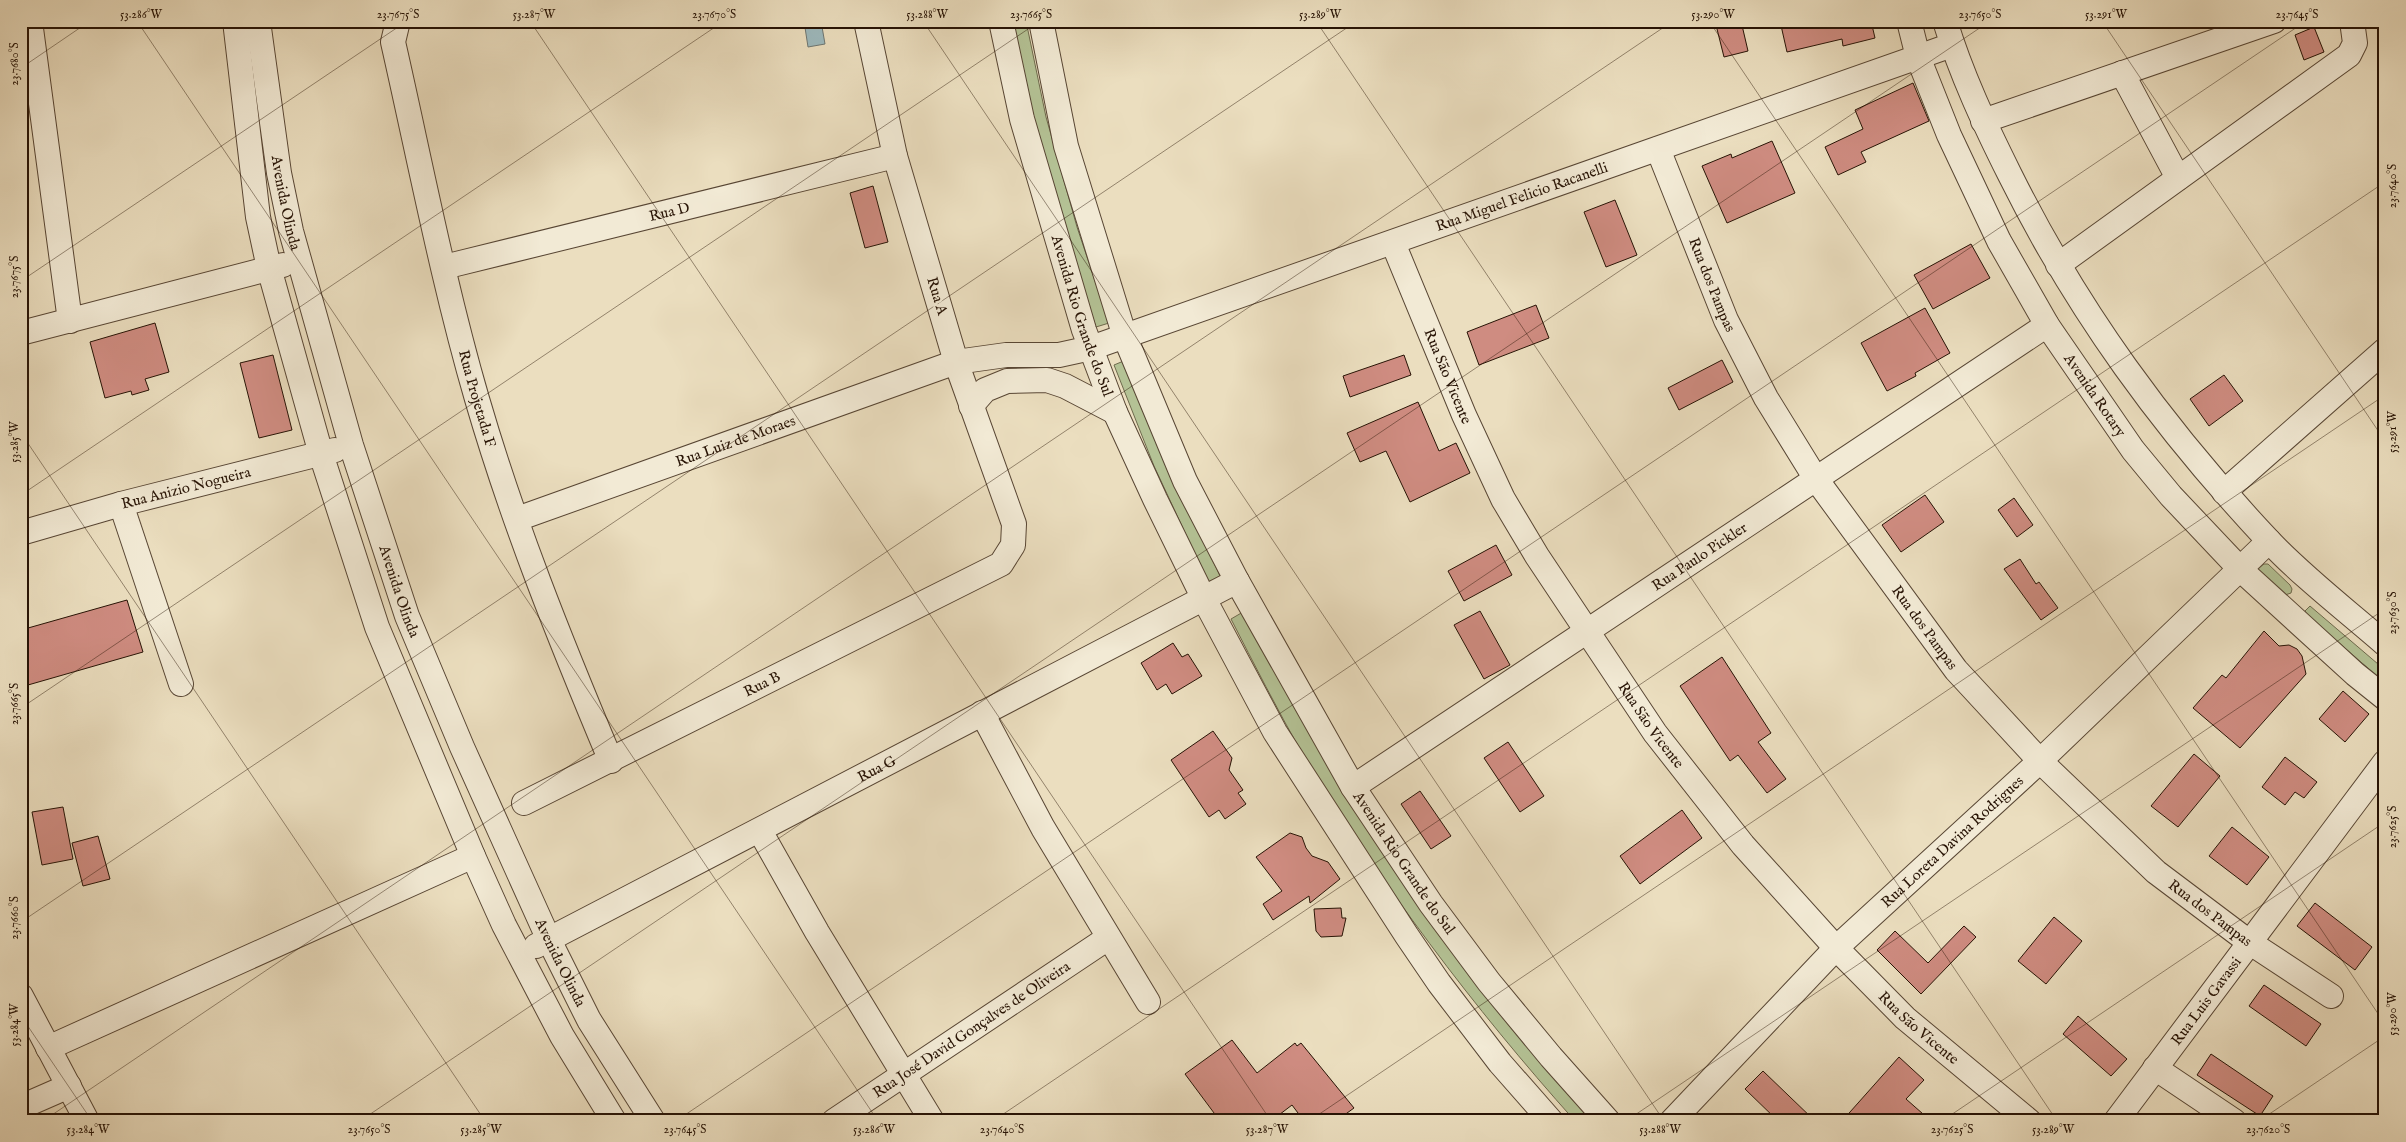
<svg xmlns="http://www.w3.org/2000/svg" width="2406" height="1142" font-family="'IM FELL English',serif">
  <rect width="100%" height="100%" fill="#ebdebf"/>
  <filter id="stains"><feTurbulence type="fractalNoise" baseFrequency=".004" numOctaves="4"/><feColorMatrix values="0 0 0 0 .2 0 0 0 0 .09 0 0 0 0 .02 0 0 0 .5 -.17"/></filter>
  <radialGradient id="worn" r=".72"><stop offset=".6" stop-color="#630" stop-opacity="0"/><stop offset="1" stop-color="#630" stop-opacity=".3"/></radialGradient>
  <!-- green -->
  <path fill="#b4c295" stroke="#6e6a4d" d="M1011,21H1026L1046,117L1077,227L1109,323L1096,327L1063,229L1034,122Z
    M1126,360L1166,460L1220,576L1208,582L1154,466L1114,365Z
    M2264,564H2268L2290,585L2292,589L2291,593L2285,595L2261,573L2258,569Z
    M2310,606L2385,670V683L2307,615L2305,611Z
    M1243,612L1317,747L1593,1121H1575C1473,1007 1380,884 1302,753C1277,709 1254,664 1231,619Z"/>
  <!-- water -->
  <path fill="#9db9bd" stroke="#6e7773" d="M804,21H821L825,44L808,47Z"/>
  <!-- building -->
  <path fill="#cf8c81" stroke="#271305" d="M1715,21H1741L1748,51L1724,57Z
    M1780,21H1871L1875,38L1843,46L1842,39L1787,52Z
    M2314,27L2324,52L2304,60L2295,35Z
    M1913,83L1929,121L1861,152L1866,162L1838,175L1825,147L1863,129L1855,110Z
    M1772,141L1795,193L1727,223L1702,166L1731,154L1732,158Z
    M873,186L888,242L865,248L850,193Z
    M1615,200L1637,255L1606,267L1584,212Z
    M1971,244L1990,278L1933,309L1914,275Z
    M1536,305L1549,338L1479,365L1467,332Z
    M1925,308L1950,353L1915,373L1916,376L1887,391L1861,343Z
    M155,323L169,372L145,379L149,390L132,395L131,391L105,398L90,342Z
    M273,355L292,430L259,438L240,363Z
    M1404,355L1411,375L1350,397L1343,376Z
    M1722,360L1733,382L1679,410L1668,388Z
    M2224,375L2243,401L2209,426L2190,399Z
    M1418,402L1439,451L1456,443L1470,473L1410,502L1386,451L1360,462L1347,433Z
    M1925,495L1944,522L1901,552L1882,525Z
    M2014,498L2033,525L2017,537L1998,510Z
    M1496,545L1512,575L1464,601L1448,571Z
    M2020,559L2036,584L2039,582L2058,608L2041,620L2004,569Z
    M127,600L143,652L21,687V630Z
    M1480,611L1510,665L1484,679L1454,625Z
    M2264,631L2279,646L2289,645L2297,649L2302,656L2306,674L2240,748L2193,708L2222,675L2226,678Z
    M1173,643L1182,657L1188,654L1202,676L1172,694L1166,684L1157,690L1141,663Z
    M1722,657L1771,733L1758,742L1786,779L1767,793L1738,755L1730,761L1680,686Z
    M2343,691L2369,714L2345,742L2319,719Z
    M1213,731L1232,758L1229,770L1243,790L1238,793L1246,804L1225,819L1219,810L1209,817L1171,760Z
    M1508,742L1544,796L1520,812L1484,758Z
    M2194,754L2220,776L2178,827L2151,806Z
    M2285,757L2317,782L2304,798L2295,792L2285,805L2262,787Z
    M1420,791L1451,836L1431,849L1401,804Z
    M63,807L73,859L42,865L32,812Z
    M1682,810L1702,838L1640,884L1620,856Z
    M2232,827L2269,857L2247,885L2209,856Z
    M1290,833L1302,837L1306,848L1312,856L1328,862L1340,879L1310,903L1309,896L1273,920L1263,904L1282,891L1256,857Z
    M98,836L110,879L83,886L72,843Z
    M2315,903L2372,947L2355,970L2297,926Z
    M1341,908L1342,918H1346L1342,936L1321,937L1316,931L1314,909Z
    M2054,917L2082,941L2046,984L2018,961Z
    M1964,926L1976,937L1921,994L1877,950L1895,931L1928,963Z
    M2264,985L2321,1024L2306,1046L2249,1006Z
    M2078,1016L2127,1059L2111,1076L2063,1034Z
    M1232,1040L1257,1073L1295,1043L1297,1046L1301,1043L1354,1108L1336,1121H1304L1292,1105L1271,1121H1220L1185,1074Z
    M2211,1054L2273,1096L2260,1116L2197,1075Z
    M1899,1057L1924,1080L1906,1099L1931,1121H1842Z
    M1763,1071L1815,1121H1778L1745,1089Z"/>
  <g fill="none" stroke-linecap="round" stroke-linejoin="round">
    <!-- minor casing -->
    <g stroke="#584634" stroke-width="26">
      <g id="minor">
        <path d="M30,21L70,321"/>
        <path d="M235,21L258,217L269,268L321,454L377,627L473,856L504,925L562,1036L614,1121"/>
        <path id="s1" d="M258,21L279,173L291,231L351,445L407,616L462,747L549,940L589,1020L653,1121"/>
        <path id="s2" d="M398,21L393,42C420,161 443,282 477,399C513,523 561,642 611,761"/>
        <path id="s3" d="M1001,21L1022,119L1084,330L1115,412L1155,499L1203,597L1275,732L1407,936L1439,983L1500,1063L1551,1121"/>
        <path id="s4" d="M1041,21L1066,146L1125,337L1185,481L1237,581L1353,787L1431,904L1489,982L1551,1057L1608,1121"/>
        <path id="s5" d="M1909,21L1918,57L1949,135L1999,241L2047,325L2133,450L2171,496L2241,570L2355,674L2385,698"/>
        <path d="M1945,21C1961,74 1985,125 2010,175C2078,312 2164,429 2269,541C2304,578 2346,610 2385,644"/>
        <path d="M2122,73L2178,178"/>
        <path d="M1983,121L2274,21"/>
        <path id="s6" d="M1658,149L1726,320L1766,398L1816,479L1956,670L2040,761L2156,872L2249,942L2331,996"/>
        <path id="s7" d="M1393,243L1464,415L1503,499L1537,556L1655,733L1743,845L1836,948L1905,1018L2029,1121"/>
        <path d="M2058,265L2349,55L2355,43L2352,21"/>
        <path id="s8" d="M444,267L895,156"/>
        <path d="M21,333L283,265"/>
        <path d="M971,406L985,390L1007,381L1047,380L1065,386L1115,412"/>
        <path d="M2224,492L2385,350"/>
        <path d="M121,504L181,684"/>
        <path id="s9" d="M517,519L956,362L1006,355H1059L1091,348L1952,45"/>
        <path id="s10" d="M21,533L121,504L335,450"/>
        <path d="M982,713L1043,828L1148,1002"/>
        <path id="s11" d="M1353,787L2047,325"/>
        <path id="s12" d="M524,803L1001,564L1013,545L1014,524L956,362L895,156L866,21"/>
        <path d="M760,831L817,932L932,1121"/>
        <path id="s13" d="M536,946L1237,581"/>
        <path d="M21,996L87,1121"/>
        <path d="M48,1048L473,856"/>
        <path d="M2155,1068L2234,1121"/>
        <path d="M21,1107L69,1086"/>
        <path id="s14" d="M834,1121L1108,938"/>
        <path id="s15" d="M1672,1121L1836,948L2040,761L2269,541"/>
        <path id="s16" d="M2116,1121L2385,762"/>
      </g>
    </g>
    <!-- minor -->
    <use href="#minor" stroke="#f2ead5" stroke-width="24"/>
  </g>
  <!-- ticks -->
  <path fill="none" stroke="#271305" stroke-width="1" stroke-opacity="0.45" d="M137,21L878,1121M530,21L1271,1121M923,21L1664,1121M1316,21L2057,1121M1709,21L2385,1024M2102,21L2385,441M21,68L90,21M21,281L407,21M21,433L485,1121M21,495L724,21M21,708L1040,21M21,922L1357,21M21,1016L92,1121M43,1121L1673,21M360,1121L1990,21M676,1121L2306,21M993,1121L2385,182M1309,1121L2385,395M1626,1121L2385,609M1942,1121L2385,822M2259,1121L2385,1036"/>
  <g text-anchor="middle" dominant-baseline="central" stroke-width="4.5" stroke-linejoin="round" paint-order="stroke">
    <!-- street labels -->
    <g font-size="15" fill="#271305" stroke="#f2ead5">
      <text stroke="none"><textPath href="#s9" startOffset="1059">Rua Miguel Felicio Racanelli</textPath></text>
      <text stroke="none"><textPath href="#s1" startOffset="184">Avenida Olinda</textPath></text>
      <text stroke="none"><textPath href="#s8" startOffset="232">Rua D</textPath></text>
      <text stroke="none"><textPath href="#s6" startOffset="146">Rua dos Pampas</textPath></text>
      <text transform="translate(937 296) rotate(73)">Rua A</text>
      <text stroke="none"><textPath href="#s3" startOffset="306">Avenida Rio Grande do Sul</textPath></text>
      <text stroke="none"><textPath href="#s7" startOffset="144">Rua São Vicente</textPath></text>
      <text stroke="none"><textPath href="#s5" startOffset="420">Avenida Rotary</textPath></text>
      <text stroke="none"><textPath href="#s2" startOffset="388">Rua Projetada F</textPath></text>
      <text stroke="none"><textPath href="#s9" startOffset="232">Rua Luiz de Moraes</textPath></text>
      <text stroke="none"><textPath href="#s10" startOffset="171">Rua Anizio Nogueira</textPath></text>
      <text stroke="none"><textPath href="#s11" startOffset="416">Rua Paulo Pickler</textPath></text>
      <text stroke="none"><textPath href="#s1" startOffset="589">Avenida Olinda</textPath></text>
      <text stroke="none"><textPath href="#s6" startOffset="551">Rua dos Pampas</textPath></text>
      <text stroke="none"><textPath href="#s12" startOffset="266">Rua B</textPath></text>
      <text stroke="none"><textPath href="#s7" startOffset="549">Rua São Vicente</textPath></text>
      <text stroke="none"><textPath href="#s13" startOffset="384">Rua G</textPath></text>
      <text stroke="none"><textPath href="#s15" startOffset="396">Rua Loreta Davina Rodrigues</textPath></text>
      <text stroke="none"><textPath href="#s4" startOffset="924">Avenida Rio Grande do Sul</textPath></text>
      <text stroke="none"><textPath href="#s6" startOffset="956">Rua dos Pampas</textPath></text>
      <text stroke="none"><textPath href="#s1" startOffset="994">Avenida Olinda</textPath></text>
      <text stroke="none"><textPath href="#s16" startOffset="150">Rua Luis Gavassi</textPath></text>
      <text stroke="none"><textPath href="#s7" startOffset="954">Rua São Vicente</textPath></text>
      <text stroke="none"><textPath href="#s14" startOffset="165">Rua José David Gonçalves de Oliveira</textPath></text>
    </g>
  </g>
  <!-- margin -->
  <rect width="2406" height="1142" fill="none" stroke="#ebdebf" stroke-width="55"/>
  <rect x="28" y="28" width="2350" height="1086" fill="none" stroke="#271305" stroke-width="2"/>
  <g font-size="12" text-anchor="middle" fill="#271305">
    <text x="141" y="18">53.286°W</text>
    <text x="398" y="18">23.7675°S</text>
    <text x="534" y="18">53.287°W</text>
    <text x="714" y="18">23.7670°S</text>
    <text x="927" y="18">53.288°W</text>
    <text x="1031" y="18">23.7665°S</text>
    <text x="1320" y="18">53.289°W</text>
    <text x="1713" y="18">53.290°W</text>
    <text x="1980" y="18">23.7650°S</text>
    <text x="2106" y="18">53.291°W</text>
    <text x="2297" y="18">23.7645°S</text>
    <text transform="translate(14 64) rotate(-90)" y="4">23.7680°S</text>
    <text transform="translate(2392 186) rotate(-90)" y="4">23.7640°S</text>
    <text transform="translate(14 277) rotate(-90)" y="4">23.7675°S</text>
    <text transform="translate(2392 432) rotate(-90)" y="4">53.291°W</text>
    <text transform="translate(14 442) rotate(-90)" y="4">53.285°W</text>
    <text transform="translate(2392 613) rotate(-90)" y="4">23.7630°S</text>
    <text transform="translate(14 704) rotate(-90)" y="4">23.7665°S</text>
    <text transform="translate(2392 827) rotate(-90)" y="4">23.7625°S</text>
    <text transform="translate(14 918) rotate(-90)" y="4">23.7660°S</text>
    <text transform="translate(2392 1014) rotate(-90)" y="4">53.290°W</text>
    <text transform="translate(14 1025) rotate(-90)" y="4">53.284°W</text>
    <text x="88" y="1133">53.284°W</text>
    <text x="369" y="1133">23.7650°S</text>
    <text x="481" y="1133">53.285°W</text>
    <text x="685" y="1133">23.7645°S</text>
    <text x="874" y="1133">53.286°W</text>
    <text x="1002" y="1133">23.7640°S</text>
    <text x="1267" y="1133">53.287°W</text>
    <text x="1660" y="1133">53.288°W</text>
    <text x="1952" y="1133">23.7625°S</text>
    <text x="2053" y="1133">53.289°W</text>
    <text x="2268" y="1133">23.7620°S</text>
  </g>
  <rect width="100%" height="100%" filter="url(#stains)"/>
  <rect width="100%" height="100%" fill="url(#worn)"/>
</svg>
